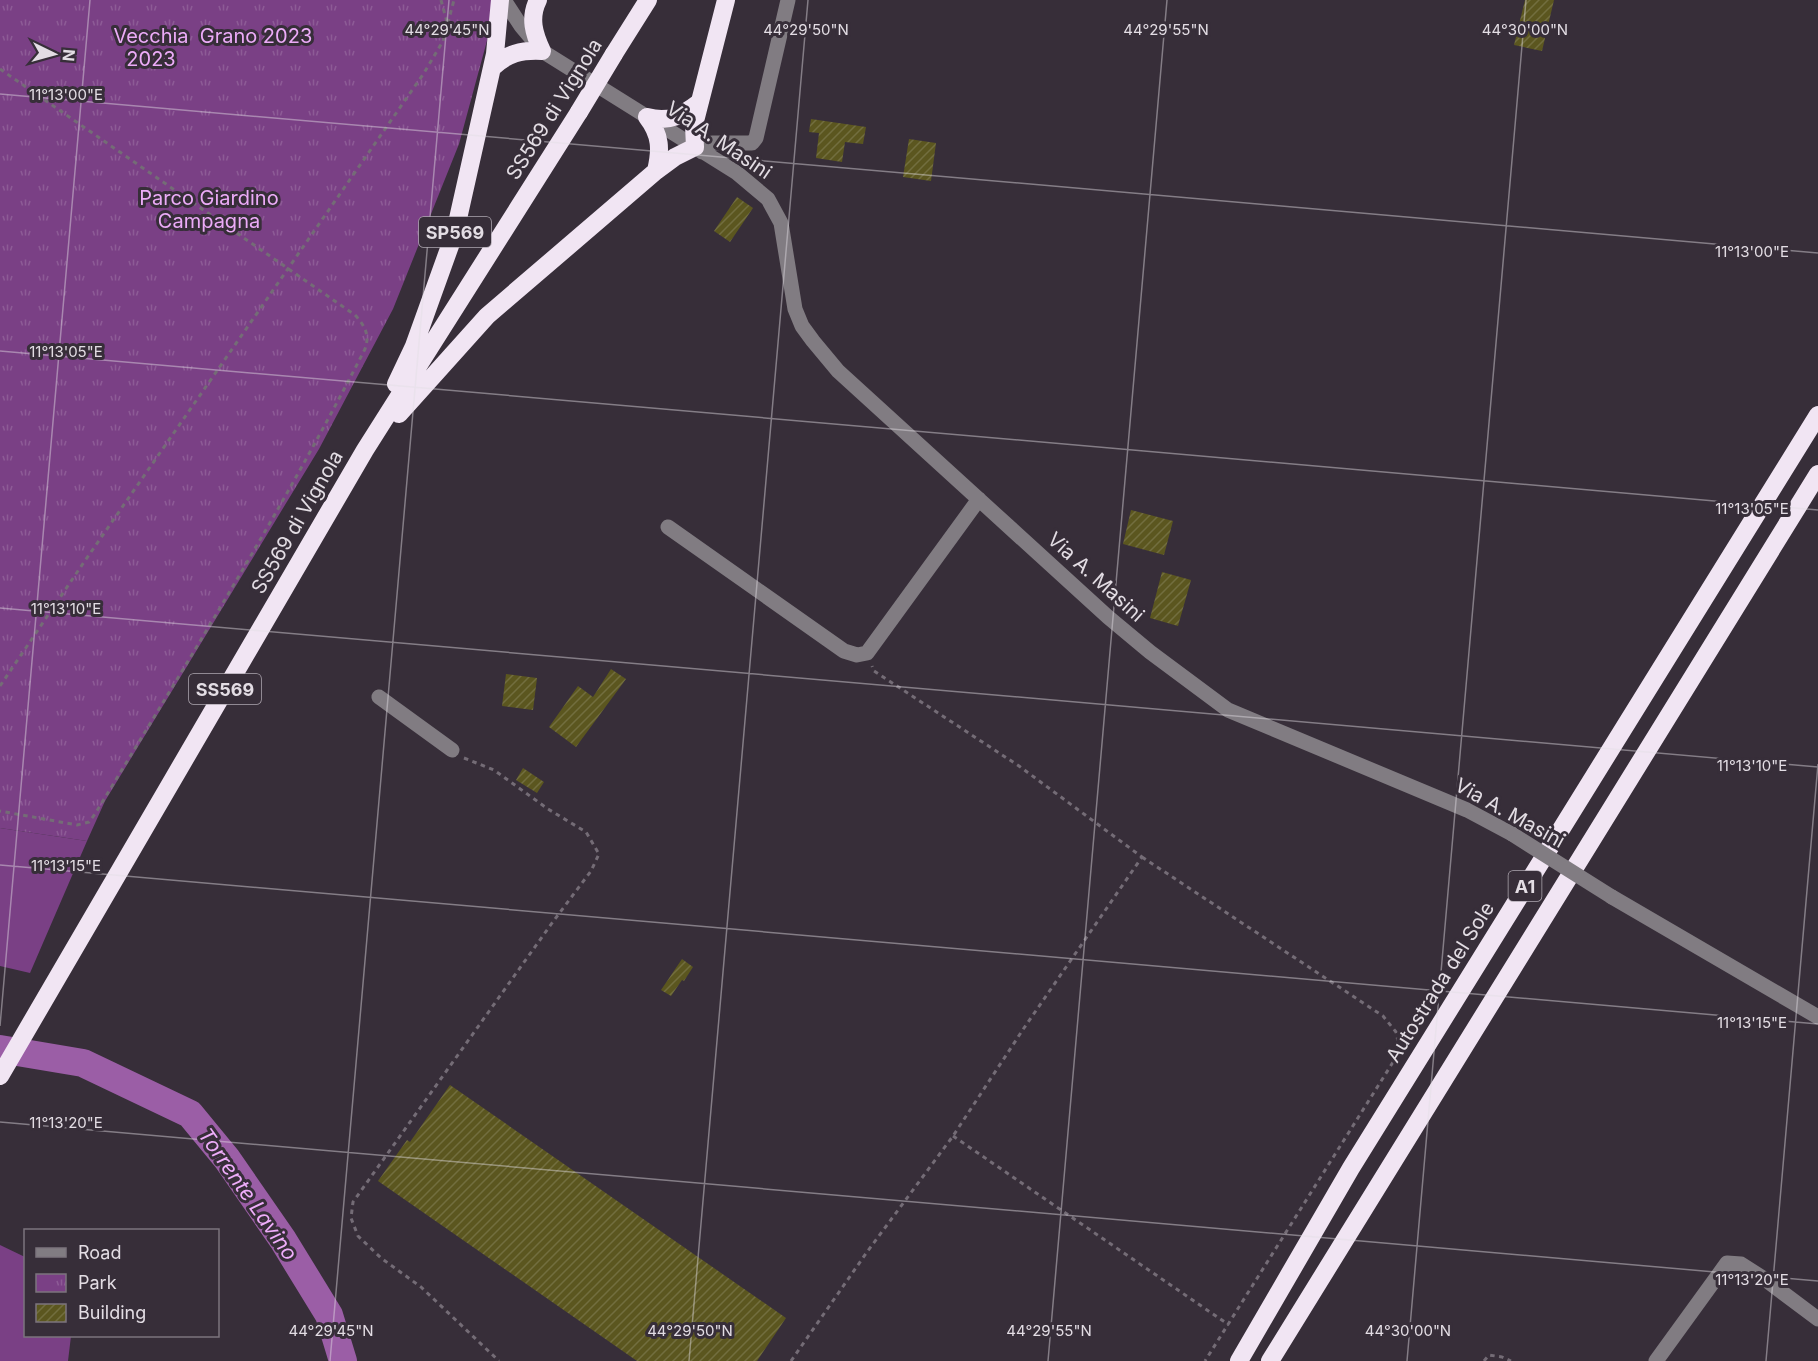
<svg xmlns="http://www.w3.org/2000/svg" width="1818" height="1361" font-family="Inter,sans-serif">
  <defs>
    <pattern id="park-tufts" width="24" height="20" patternUnits="userSpaceOnUse" patternTransform="scale(1.5)"><rect width="24" height="20" fill="#7a4085"/><path d="M3 7l-1-3M5 7V3M7 7l1-3M15 17l-1-3M17 17v-4M19 17l1-3" fill="none" stroke="#8d5b96"/></pattern>
    <pattern id="building-hatch" width="6" height="6" patternUnits="userSpaceOnUse" patternTransform="scale(1.5)"><rect width="6" height="6" fill="#5b561f"/><path d="M-1 1l2-2M0 6l6-6M5 7l2-2" fill="none" stroke="#726e3f"/></pattern>
  </defs>
  <rect width="100%" height="100%" fill="#372e39"/>
  <!-- green -->
  <path fill="#7a4085" d="M0,828L87,841L30,973L0,966Z
    M0,1245L25,1257L26,1336H71L68,1361H0Z"/>
  <!-- park -->
  <path fill="url(#park-tufts)" d="M0,0H498L459,144L393,309L319,449L105,801L87,841L0,828Z"/>
  <g fill="none" stroke-linecap="round" stroke-linejoin="round">
    <!-- river -->
    <path stroke="#9b5ea6" stroke-width="28" d="M0,1049L83,1063L190,1114L227,1159L283,1240L329,1315L343,1361"/>
  </g>
  <!-- building -->
  <path fill="url(#building-hatch)" d="M1525,0H1554L1542,51L1514,45Z
    M811,119L866,127L863,144L845,142L842,162L816,158L819,133L809,132Z
    M909,139L936,143L931,181L903,177Z
    M737,197L753,208L730,242L714,231Z
    M1131,510L1173,521L1164,555L1123,544Z
    M1162,572L1191,580L1178,626L1150,618Z
    M611,669L626,679L576,747L549,727L578,686L593,697Z
    M506,674L537,678L533,710L502,706Z
    M523,768L544,782L537,793L516,780Z
    M682,959L693,967L684,981L682,980L671,996L661,990Z
    M450,1085L786,1318L757,1361H637L378,1181L407,1140L410,1142Z"/>
  <g fill="none" stroke-linecap="round" stroke-linejoin="round">
    <!-- path -->
    <path stroke="#746c76" stroke-width="3" stroke-dasharray="4.5 4.5" stroke-linecap="butt" d="M441,0L447,22
      M0,69L355,315C365,326 370,335 365,349C283,509 188,661 95,814L89,822L77,825L0,811
      M0,686L82,565L424,73L443,41L454,0
      M464,758L494,770L548,809L586,832L599,854L591,871L552,923L353,1202L351,1218L358,1236L381,1258L421,1287L499,1361
      M1142,857L1383,1016L1396,1032L1400,1051L1205,1361
      M953,1136L1229,1325
      M791,1361L867,1252L953,1136L1024,1028L1142,857L1019,766L874,671L872,666
      M1484,1361L1489,1355L1502,1357L1511,1361"/>
    <!-- minor -->
    <path stroke="#817c82" stroke-width="15" d="M504,0L521,26L542,51L737,173L768,199L781,223L795,309L802,326L813,341L838,371L1108,617L1150,652L1228,710L1467,810L1512,834
      M702,152L712,143H752L756,138L788,0
      M668,527L844,651L857,655L867,653L979,499
      M379,697L452,750
      M1612,897L1818,1017
      M1656,1361L1727,1263L1741,1264L1766,1280L1818,1319"/>
    <!-- highway -->
    <path stroke="#f1e5f3" stroke-width="18" d="M614,54L648,0
      M492,68C507,53 522,50 542,51C534,34 529,18 538,0
      M647,117C670,123 683,115 700,102
      M656,171L675,157L695,147L694,125L726,0
      M396,384L414,346L455,232L495,54L500,0
      M399,414L487,316L656,171C661,150 661,135 647,117
      M0,1076L365,450L579,112
      M1239,1361L1351,1168L1818,415
      M1270,1361L1818,474"/>
    <!-- minor-bridge -->
    <path stroke="#817c82" stroke-width="15" d="M1512,834L1612,897"/>
    <!-- highway-bridge -->
    <path stroke="#f1e5f3" stroke-width="18" d="M579,112L614,54"/>
  </g>
  <!-- ticks -->
  <path fill="none" stroke="#e3dde4" stroke-width="1.5" stroke-opacity="0.45" d="M0,94L1818,253M0,351L1818,510M0,608L1818,767M0,865L1818,1024M0,1026L90,0M0,1122L1818,1281M330,1361L449,0M689,1361L808,0M1048,1361L1167,0M1407,1361L1526,0M1766,1361L1818,764"/>
  <g text-anchor="middle" dominant-baseline="central" stroke-width="6" stroke-linejoin="round" paint-order="stroke">
    <!-- shield labels -->
    <g fill="#372e39" stroke="#afa8b1" stroke-width="1.5">
      <rect x="419" y="217" width="72" height="30" rx="4.5"/>
      <rect x="189" y="674" width="72" height="30" rx="4.5"/>
      <rect x="1508.5" y="871" width="33" height="30" rx="4.5"/>
    </g>
    <g font-size="18" font-weight="bold" fill="#e3dde4">
      <text x="455" y="232">SP569</text>
      <text x="225" y="689">SS569</text>
      <text x="1525" y="886">A1</text>
    </g>
    <!-- park labels -->
    <g font-size="20" fill="#ecabf8" stroke="#372e39">
      <text x="151" y="36">Vecchia<tspan x="151" dy="23">2023</tspan></text>
      <text x="256" y="36">Grano 2023</text>
      <text x="209" y="198">Parco Giardino<tspan x="209" dy="23">Campagna</tspan></text>
    </g>
    <!-- street labels -->
    <g font-size="20" fill="#e3dde4" stroke="#372e39">
      <text transform="translate(554 109) rotate(-58)">SS569 di Vignola</text>
      <text transform="translate(719 140) rotate(34)">Via A. Masini</text>
      <text transform="translate(297 522) rotate(-60)">SS569 di Vignola</text>
      <text transform="translate(1096 577) rotate(42)">Via A. Masini</text>
      <text transform="translate(1510 813) rotate(29)">Via A. Masini</text>
      <text transform="translate(1440 982) rotate(-58)">Autostrada del Sole</text>
    </g>
    <!-- water labels -->
    <g font-size="21" font-style="italic" fill="#eeadfa" stroke="#372e39">
      <text transform="translate(248 1194) rotate(55)">Torrente Lavino</text>
    </g>
  </g>
  <g font-size="15" text-anchor="middle" fill="#e3dde4" stroke="#372e39" stroke-width="6" stroke-linejoin="round" paint-order="stroke">
    <text x="447" y="35">44°29'45"N</text>
    <text x="806" y="35">44°29'50"N</text>
    <text x="1166" y="35">44°29'55"N</text>
    <text x="1525" y="35">44°30'00"N</text>
    <text x="66" y="100">11°13'00"E</text>
    <text x="1752" y="257">11°13'00"E</text>
    <text x="66" y="357">11°13'05"E</text>
    <text x="1752" y="514">11°13'05"E</text>
    <text x="66" y="614">11°13'10"E</text>
    <text x="1752" y="771">11°13'10"E</text>
    <text x="66" y="871">11°13'15"E</text>
    <text x="1752" y="1028">11°13'15"E</text>
    <text x="66" y="1128">11°13'20"E</text>
    <text x="1752" y="1285">11°13'20"E</text>
    <text x="331" y="1336">44°29'45"N</text>
    <text x="690" y="1336">44°29'50"N</text>
    <text x="1049" y="1336">44°29'55"N</text>
    <text x="1408" y="1336">44°30'00"N</text>
  </g>
  <!-- legend -->
  <rect x="24" y="1229" width="195" height="108" fill="#372e39" stroke="#7c747d" stroke-width="1.5"/>
  <rect x="36" y="1248" width="30" height="9" fill="#817c82" stroke="#7c747d" stroke-width="1.5"/>
  <text x="78" y="1259" font-size="18" fill="#e3dde4">Road</text>
  <rect x="36" y="1274" width="30" height="18" fill="url(#park-tufts)" stroke="#7c747d" stroke-width="1.5"/>
  <text x="78" y="1289" font-size="18" fill="#e3dde4">Park</text>
  <rect x="36" y="1304" width="30" height="18" fill="url(#building-hatch)" stroke="#7c747d" stroke-width="1.5"/>
  <text x="78" y="1319" font-size="18" fill="#e3dde4">Building</text>
  <!-- north arrow -->
  <g transform="translate(54 54) rotate(95)" stroke="#372e39" stroke-width="4.5" paint-order="stroke">
  <path d="M0-4.5L10 22L0 15L-10 22Z" fill="#e3dde4"/>
  <text y="-9" font-size="16" font-weight="bold" text-anchor="middle" fill="#e3dde4">N</text>
  </g>
</svg>
